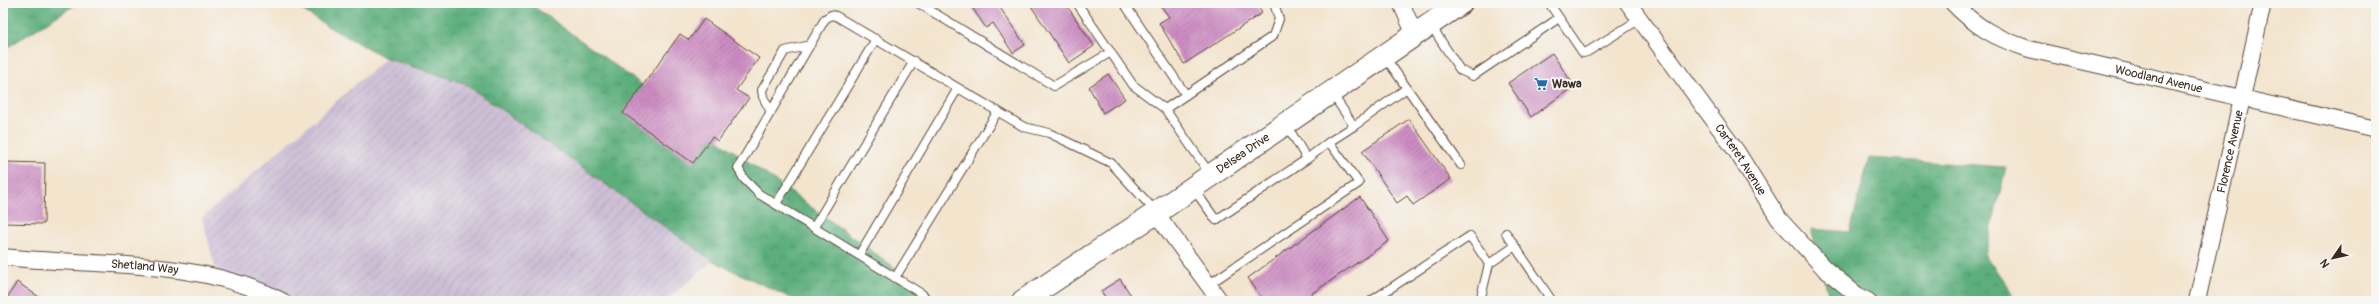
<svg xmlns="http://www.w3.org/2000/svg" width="2379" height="304" font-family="Pangolin,sans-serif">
  <defs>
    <pattern id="industrial-furrows" width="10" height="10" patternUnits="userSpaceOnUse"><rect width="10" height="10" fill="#ccbed4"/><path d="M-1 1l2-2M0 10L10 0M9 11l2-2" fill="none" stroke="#b0a3b6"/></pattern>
    <pattern id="forest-crowns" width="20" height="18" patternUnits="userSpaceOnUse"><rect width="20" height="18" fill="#5cae7b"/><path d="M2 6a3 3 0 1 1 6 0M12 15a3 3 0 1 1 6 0" fill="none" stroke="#4d8e64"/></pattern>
    <pattern id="building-hatch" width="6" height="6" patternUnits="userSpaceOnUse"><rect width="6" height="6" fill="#cd8dc3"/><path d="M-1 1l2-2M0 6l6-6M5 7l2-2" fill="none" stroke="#a8739e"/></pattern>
  </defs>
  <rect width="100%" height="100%" fill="#f6f6f2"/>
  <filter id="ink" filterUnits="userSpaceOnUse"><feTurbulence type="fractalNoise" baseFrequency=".025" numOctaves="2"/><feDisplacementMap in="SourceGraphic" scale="8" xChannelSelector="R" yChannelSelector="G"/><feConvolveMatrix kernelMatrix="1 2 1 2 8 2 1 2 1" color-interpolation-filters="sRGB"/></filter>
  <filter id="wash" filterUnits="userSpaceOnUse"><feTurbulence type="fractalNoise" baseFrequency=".012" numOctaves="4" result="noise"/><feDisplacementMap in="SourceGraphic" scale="16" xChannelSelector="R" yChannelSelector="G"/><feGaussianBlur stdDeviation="0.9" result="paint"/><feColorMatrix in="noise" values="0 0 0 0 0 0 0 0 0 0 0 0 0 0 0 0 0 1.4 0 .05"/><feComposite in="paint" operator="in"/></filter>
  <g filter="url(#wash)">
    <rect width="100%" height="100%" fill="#f3e4cd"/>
    <!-- industrial -->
    <path fill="url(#industrial-furrows)" d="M386,58L464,83L713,261L665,301H276L217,274L202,218Z"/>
    <!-- forest -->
    <path fill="url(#forest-crowns)" stroke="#4c6c4c" d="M6,3H78L3,50V6Z
      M291,3H529L941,301H797L713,261L464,83L386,58L332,29Z
      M1869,158L2006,167L1985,255L2018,301H1830L1811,229L1850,232Z"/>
    <g id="blocks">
      <!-- building -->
      <path fill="url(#building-hatch)" d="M969,3H997L1025,45L1013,53L993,23L986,28Z
        M1029,3H1065L1094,46L1069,63Z
        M1159,3H1256L1262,13L1184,64L1159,23L1169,17Z
        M704,19L759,58L736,90L749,98L718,141L712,137L693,163L623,113L680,34L689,40Z
        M1552,53L1574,86L1531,117L1508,83Z
        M1108,74L1125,99L1103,113L1089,87Z
        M1409,119L1451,179L1413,205L1407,196L1397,203L1362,151Z
        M6,162L45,163L44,224L4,223Z
        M1360,197L1389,241L1301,301H1264L1248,278Z
        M1120,279L1135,301H1108L1101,291Z
        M17,282L45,301H5Z"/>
    </g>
  </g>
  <g filter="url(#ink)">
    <use href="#blocks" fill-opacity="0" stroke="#574638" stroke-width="1"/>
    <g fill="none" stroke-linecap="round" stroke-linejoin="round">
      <!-- lane casing -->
      <g stroke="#574638" stroke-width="10">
        <path id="lane" d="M918,3L1054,86L1111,52
          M1077,3L1133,85L1165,109L1210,174
          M1124,3L1186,95
          M1549,3L1583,53L1587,52L1640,19
          M1430,24L1460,70L1473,76L1559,18
          M1385,57L1461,165
          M1165,109L1273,36L1279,19L1274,3
          M771,112L763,97L762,90L785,51L810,45
          M1354,126L1407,88
          M1329,142L1354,126L1331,92
          M1193,188L1216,220L1307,159
          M776,204L876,39
          M814,227L914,61
          M1506,233L1552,301
          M859,255L958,88
          M1489,264L1515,246
          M895,278L998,111
          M1208,285L1359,183L1329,142L1307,159L1286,124
          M927,301L922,294L759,194L744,179L738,168L825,19L831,15L836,16L1024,127L1049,133L1111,163L1156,212
          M1371,301L1470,236L1489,264L1480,301"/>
      </g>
      <!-- street casing -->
      <g stroke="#574638" stroke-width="18">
        <g id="street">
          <path d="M1401,3L1415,35"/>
          <path id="s1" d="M1628,3L1737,152L1779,219L1825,269L1858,296L1868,301"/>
          <path id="s2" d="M1953,3C1977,28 1996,38 2029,49L2376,129"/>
          <path d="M1156,213L1220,301"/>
          <path id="s3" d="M3,257C95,267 197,257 282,301"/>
          <path id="s4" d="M2197,301L2263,3"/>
        </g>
      </g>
      <!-- primary casing -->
      <g stroke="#574638" stroke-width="24">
        <g id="primary">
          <path id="s5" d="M1023,301L1156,213L1461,3"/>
        </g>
      </g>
      <!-- lane -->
      <use href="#lane" stroke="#fff" stroke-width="8"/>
      <!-- street -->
      <use href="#street" stroke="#fff" stroke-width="16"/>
      <!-- primary -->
      <use href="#primary" stroke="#fff" stroke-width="22"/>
    </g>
  </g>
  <!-- icons -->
  <defs>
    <g id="supermarket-bare" transform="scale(1.08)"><path d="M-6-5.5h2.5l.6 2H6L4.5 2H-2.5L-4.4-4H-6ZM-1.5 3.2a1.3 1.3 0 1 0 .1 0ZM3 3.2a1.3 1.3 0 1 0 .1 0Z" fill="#1f6fb2" stroke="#f6f6f2" stroke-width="2.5" paint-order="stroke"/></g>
  </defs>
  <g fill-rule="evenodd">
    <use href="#supermarket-bare" x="1541" y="84"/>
  </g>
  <g text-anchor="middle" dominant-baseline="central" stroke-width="4" stroke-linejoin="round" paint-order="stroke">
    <!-- street labels -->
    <g font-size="12" fill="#3b2a1e" stroke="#f6f6f2">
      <text stroke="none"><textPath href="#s2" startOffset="223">Woodland Avenue</textPath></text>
      <text stroke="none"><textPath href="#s4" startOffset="153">Florence Avenue</textPath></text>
      <text stroke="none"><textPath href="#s5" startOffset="265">Delsea Drive</textPath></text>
      <text stroke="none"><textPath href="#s1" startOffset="193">Carteret Avenue</textPath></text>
      <text stroke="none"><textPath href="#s3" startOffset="142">Shetland Way</textPath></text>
    </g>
    <!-- poi labels -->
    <g font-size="12" font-weight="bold" fill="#3b2a1e" stroke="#f6f6f2" text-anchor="start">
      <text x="1552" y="84">Wawa</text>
    </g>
  </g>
  <!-- margin -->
  <rect width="2379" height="304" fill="none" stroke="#f6f6f2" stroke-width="16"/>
  <!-- north arrow -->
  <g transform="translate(2333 258) rotate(236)" stroke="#f6f6f2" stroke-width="3" paint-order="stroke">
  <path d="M0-3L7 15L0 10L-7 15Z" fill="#3b2a1e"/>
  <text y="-6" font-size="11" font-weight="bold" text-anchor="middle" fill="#3b2a1e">N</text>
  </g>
</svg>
